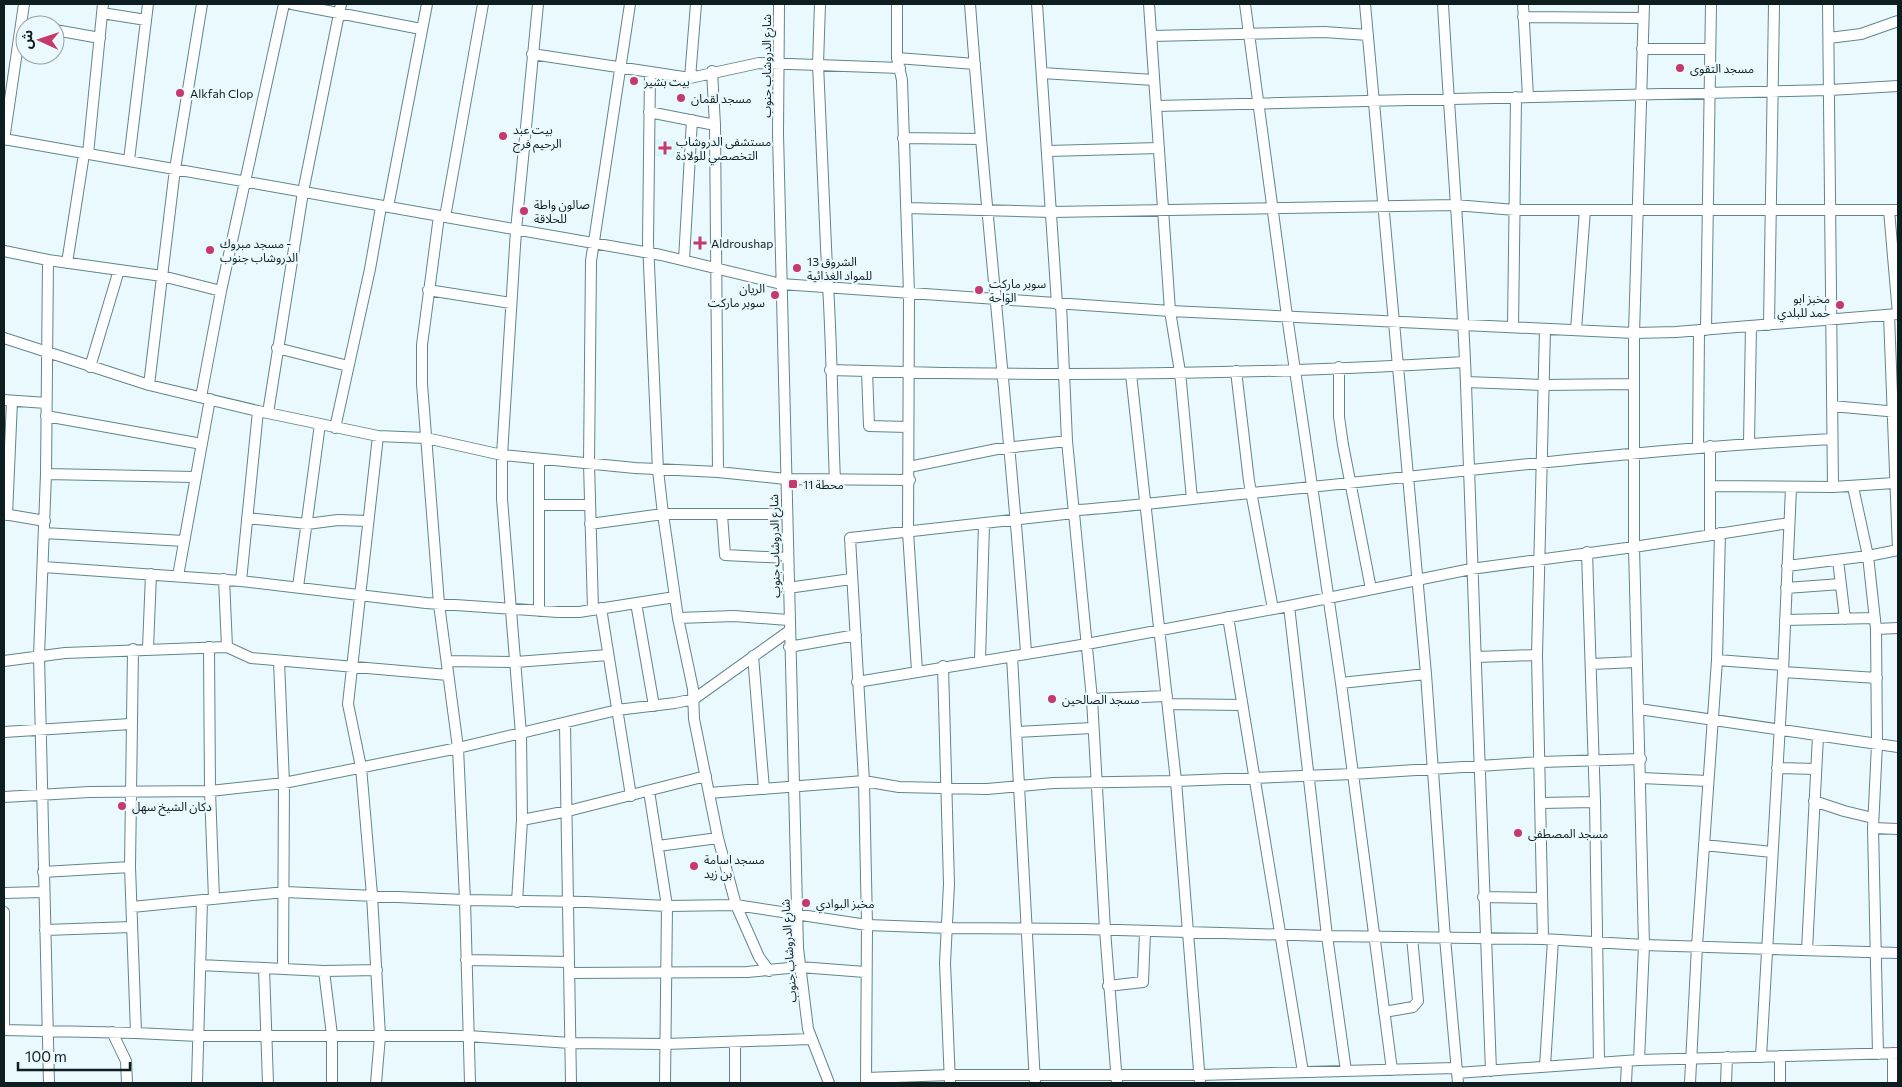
<svg xmlns="http://www.w3.org/2000/svg" width="1902" height="1087" font-family="Commissioner,'Noto Sans Arabic',sans-serif">
  <rect width="100%" height="100%" fill="#eaf9fd"/>
  <!-- built -->
  <path fill="#d9f5fc" d="M651,139L680,140L679,157L650,156Z"/>
  <g fill="none" stroke-linecap="round" stroke-linejoin="round">
    <!-- minor casing -->
    <g stroke="#61858c" stroke-width="12">
      <path id="minor" d="M292,4L421,29
        M779,4L778,134L798,948L808,1029L829,1083
        M820,4L818,64L827,269C832,339 832,410 835,481
        M897,4V58L902,80L909,293L908,532L917,671
        M970,4C986,221 1011,436 1026,653
        M1037,4L1057,304
        M1149,4L1170,311L1180,372L1192,499
        M1245,4L1287,316L1341,683L1392,1070
        M1365,4L1426,674L1445,938L1458,1083
        M1443,4C1450,130 1461,257 1466,384C1475,613 1481,842 1491,1071
        M1523,4L1528,97
        M1828,4L1833,487
        M102,13L146,20
        M1523,17L1643,18
        M55,30L100,38
        M1151,36L1324,32L1368,35
        M1829,38L1861,34L1898,21
        M1642,49H1710
        M532,54L690,78L759,63L900,68
        M897,58L975,64
        M712,71L715,125L718,472
        M650,73L648,242L658,470L663,514L678,618L693,689L694,719L718,838L736,905L759,957L769,971
        M1042,73L1154,80
        M690,78L696,4
        M1156,106L1830,90L1898,86
        M649,112L715,125
        M903,138L981,139
        M4,139L661,255L781,284L1170,311L1634,333L1676,332L1898,314
        M4,140L24,4
        M1048,151L1159,148
        M88,154L103,4
        M129,160L148,4
        M388,207L427,4
        M906,208L1051,212L1455,205L1515,210H1898
        M1889,210L1898,314
        M439,216L422,345V384L439,604L458,748L465,900L470,1083
        M445,217L483,4
        M4,251L48,260L162,276L221,291
        M48,260L46,474L39,656L49,1083
        M684,260L692,120
        M67,263L84,154
        M428,290L511,303
        M1061,304L1067,441L1092,699L1105,930L1117,1083
        M1889,315L1898,550
        M1769,325L1774,4
        M1513,327L1516,97
        M1576,330L1585,210
        M1706,330L1711,4
        M4,338L149,385L258,411L378,436L426,438L502,455L635,468L718,472L786,479L910,480
        M277,348L348,366
        M90,367L119,270
        M1339,367V417L1343,445L1371,589
        M830,370C1041,377 1253,375 1464,362
        M867,371L869,426L908,427
        M1236,371L1249,481L1273,609
        M1131,374L1176,781L1200,1083
        M1466,382L1543,385L1634,384
        M149,385L175,169L202,4
        M201,397L221,291L284,4
        M4,400L46,403
        M1832,406L1898,412
        M268,413L303,192L341,4
        M46,416L202,444
        M335,428L370,269L381,207
        M1749,443L1751,326
        M1698,448L1699,330
        M909,467L997,449L1067,441
        M46,474L195,477
        M1710,486L1833,487L1894,483
        M1853,487L1868,556L1876,629L1877,744L1873,828L1878,1054
        M539,505H590
        M4,514L45,521
        M7,515L12,401
        M722,515L725,555L787,558
        M247,518L307,524L338,520L368,521
        M590,524L663,514H786
        M44,533L184,541
        M1710,534V446
        M1587,552L1595,802L1599,1062
        M1838,560L1845,619
        M1787,566L1868,556L1898,550
        M44,567L241,581L426,603L558,612H579L675,597
        M178,576L210,399
        M224,579L227,647
        M241,581L258,411
        M298,587L320,424
        M788,588L851,579
        M1786,588L1841,584
        M636,603L654,706
        M1289,606L1327,936L1346,1071
        M601,608L631,796
        M593,610L589,463L591,261L630,4
        M539,611V459
        M1228,617L1303,1072
        M678,618L734,616L788,620
        M1785,620L1875,618
        M1876,629L1898,628
        M209,647L210,791L214,899
        M789,647L856,635
        M148,648L151,574
        M133,649L130,867L136,1033
        M753,656L764,789
        M1012,656L1035,1083
        M1476,657L1537,655
        M980,660L984,524
        M1717,660L1783,665
        M4,661L65,653L227,647L251,658L448,675
        M279,661L284,783L283,969
        M448,661L516,662L608,655
        M1591,664L1637,662
        M943,666L949,884L945,963L950,1083
        M1783,672L1877,678
        M857,682L1087,644L1289,606L1471,569L1634,547L1789,523
        M1341,683L1426,674
        M1092,699L1167,696
        M1168,704L1241,705
        M1639,709L1898,747
        M565,724L571,1083
        M4,732L130,724
        M1017,732L1092,728
        M1777,768L1816,769
        M1641,778L1708,781
        M649,791L667,906L665,1083
        M709,793L864,781L899,787L987,789L1053,783L1176,781L1353,774L1540,762L1641,759
        M4,797L89,792L210,791L284,783L458,748L617,710L675,703L694,699L789,631
        M1814,801L1844,811L1873,818
        M1541,803L1595,802
        M522,820L568,811L706,776
        M1873,828L1898,829
        M1704,845L1772,852
        M658,846L718,838
        M43,872L130,867
        M4,893L43,892
        M1483,897L1542,898
        M517,902L522,820L521,734L502,499V455L516,230L538,4
        M132,907L285,892L465,900L586,902L667,906L736,905L867,925L948,928L1084,929L1327,936L1543,939L1644,945L1898,953
        M4,912V1030
        M45,930L132,927
        M1543,939L1537,655L1545,329
        M1807,950L1818,736
        M466,960L569,962
        M200,965L324,971L377,970
        M264,969L268,1083
        M324,971L332,1035V1083
        M569,973L747,972L800,967L865,972
        M1108,986L1143,982L1145,932
        M1384,1012L1413,1007L1418,1001L1412,937
        M4,1030L136,1033L198,1036H468L570,1043L666,1044L811,1039
        M112,1032L126,1061L127,1083
        M1893,1053V1083
        M1761,1057L1783,672L1791,488
        M1639,1060L1644,945L1634,547V333L1644,4
        M1545,1066L1553,940
        M1457,1073L1639,1060L1898,1053
        M866,1078L950,1075H1200L1455,1068
        M197,1083L202,900
        M376,1083L380,1036L372,895L361,767L348,704L378,436
        M735,1083V1043
        M866,1083L867,925L864,781L850,538L1074,513L1078,510C1137,506 1194,498 1252,493C1445,474 1639,449 1832,439
        M1626,1083L1627,1061
        M1690,1083L1697,946L1717,660L1720,533
        M1726,1083L1727,1057
        M1780,1083V1056"/>
    </g>
    <!-- minor -->
    <use href="#minor" stroke="#fff" stroke-width="10"/>
  </g>
  <!-- markers -->
  <g fill="#c5396c" stroke="#eaf9fd" stroke-width="2">
    <circle cx="1680" cy="68" r="5"/>
    <circle cx="634" cy="81" r="5"/>
    <circle cx="180" cy="93" r="5"/>
    <circle cx="681" cy="98" r="5"/>
    <circle cx="503" cy="136" r="5"/>
    <path d="M662.5 140.5h5v5h5v5h-5v5h-5v-5h-5v-5h5z"/>
    <circle cx="524" cy="211" r="5"/>
    <path d="M697.5 235.5h5v5h5v5h-5v5h-5v-5h-5v-5h5z"/>
    <circle cx="210" cy="250" r="5"/>
    <circle cx="797" cy="268" r="5"/>
    <circle cx="979" cy="290" r="5"/>
    <circle cx="775" cy="295" r="5"/>
    <circle cx="1840" cy="305" r="5"/>
    <rect x="788" y="479" width="10" height="10" rx="2.5"/>
    <circle cx="1052" cy="699" r="5"/>
    <circle cx="122" cy="806" r="5"/>
    <circle cx="1518" cy="833" r="5"/>
    <circle cx="694" cy="866" r="5"/>
    <circle cx="806" cy="903" r="5"/>
  </g>
  <g text-anchor="middle" dominant-baseline="central" stroke-width="4.5" stroke-linejoin="round" paint-order="stroke">
    <!-- street labels -->
    <g font-size="12" fill="#0e1d20" stroke="#eaf9fd">
      <text transform="translate(766 66) rotate(-90)">شارع الدروشاب جنوب</text>
      <text transform="translate(774 546) rotate(-91)">شارع الدروشاب جنوب</text>
      <text transform="translate(788 951) rotate(-94)">شارع الدروشاب جنوب</text>
    </g>
    <!-- poi labels -->
    <g font-size="12" fill="#0e1d20" stroke="#eaf9fd" text-anchor="start">
      <text x="1690" y="68">مسجد التقوى</text>
      <text x="644" y="81">بيت بشير</text>
      <text x="190" y="93">Alkfah Clop</text>
      <text x="691" y="98">مسجد لقمان</text>
      <text x="513" y="129">بيت عبد<tspan x="513" dy="14">الرحيم فرح</tspan></text>
      <text x="676" y="141">مستشفى الدروشاب<tspan x="676" dy="14">التخصصي للولادة</tspan></text>
      <text x="534" y="204">صالون واطة<tspan x="534" dy="14">للحلاقة</tspan></text>
      <text x="220" y="243">مسجد مبروك -<tspan x="220" dy="14">الدروشاب جنوب</tspan></text>
      <text x="711" y="243">Aldroushap</text>
      <text x="807" y="261">الشروق 13<tspan x="807" dy="14">للمواد الغذائية</tspan></text>
      <text x="989" y="283">سوبر ماركت<tspan x="989" dy="14">الواحة</tspan></text>
      <text x="765" y="288" text-anchor="end">الريان<tspan x="765" dy="14">سوبر ماركت</tspan></text>
      <text x="1830" y="298" text-anchor="end">مخبز ابو<tspan x="1830" dy="14">حمد للبلدي</tspan></text>
      <text x="803" y="484">محطة 11</text>
      <text x="1062" y="699">مسجد الصالحين</text>
      <text x="132" y="806">دكان الشيخ سهل</text>
      <text x="1528" y="833">مسجد المصطفى</text>
      <text x="704" y="859">مسجد اسامة<tspan x="704" dy="14">بن زيد</tspan></text>
      <text x="816" y="903">مخبز البوادي</text>
    </g>
  </g>
  <!-- border -->
  <rect width="1902" height="1087" fill="none" stroke="#0e1d20" stroke-width="10"/>
  <!-- north arrow -->
  <g transform="translate(40 40) rotate(273)"><circle r="24" fill="#eaf9fd" stroke="#92a1a5"/>
  <path d="M0-4L9 19L0 12L-9 19Z" fill="#c5396c"/>
  <text y="-8" font-size="14" font-weight="bold" text-anchor="middle" fill="#0e1d20">ش</text>
  </g>
  <!-- scale -->
  <path d="M18 1062v8h112v-8" fill="none" stroke="#0e1d20" stroke-width="2.5"/>
  <text x="25" y="1062" font-size="15" fill="#0e1d20" stroke="#eaf9fd" stroke-width="4" paint-order="stroke">100 m</text>
</svg>
